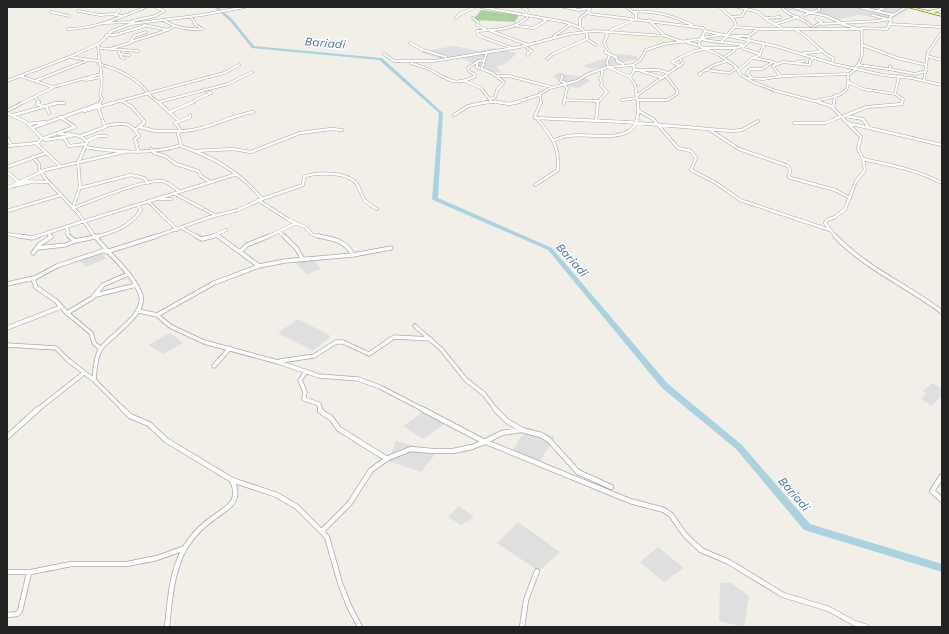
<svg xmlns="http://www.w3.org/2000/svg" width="949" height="634" font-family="'Work Sans',sans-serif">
  <rect width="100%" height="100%" fill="#f2efe9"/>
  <!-- residential -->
  <path fill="#e0dfdf" d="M772,7H914L891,19L858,15L840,19Z
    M454,46L480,51L494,48L517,53L507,63L496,67L501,71L495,73L461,58L445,60L422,53L424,51Z
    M618,54L637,56L638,59L592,69L582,66Z
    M558,73L585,77L590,81L579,88L564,86L553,76Z
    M101,252L106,259L85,267L80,260Z
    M314,261L321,269L306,274L296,263Z
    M298,319L331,336L313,351L278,333Z
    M170,333L183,343L163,354L148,345Z
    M932,383L942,388V395L932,406L921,399L926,394L923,391Z
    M423,412L446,423L423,439L403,426Z
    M527,427L555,437L538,464L511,453Z
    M396,441L437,452L421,472L388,461Z
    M459,506L474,517L461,525L448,517Z
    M518,522L560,552L539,571L497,543Z
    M658,547L684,568L664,582L640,562Z
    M720,583H731L749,596L744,627L719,621Z"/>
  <!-- farmland -->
  <path fill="#eef0d5" d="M588,34L668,39L674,42L663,43Z"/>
  <!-- forest -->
  <path fill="#add19e" d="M481,10L519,15L515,22L473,20Z"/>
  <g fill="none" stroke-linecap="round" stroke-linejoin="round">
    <!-- river -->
    <path fill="#aad3df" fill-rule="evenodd" d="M214,7H218L232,19L254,46L382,58L443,113L438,198L552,248L668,384L742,445L810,524L942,564V572L804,530L736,449L662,388L548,250L433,200L432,199L439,113L379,60L252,48L230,21Z"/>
    <!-- street-far3 casing -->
    <g stroke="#a9a9a9" stroke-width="3">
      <path id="street-far3" d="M118,7L119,11L115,15L122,16
        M481,7L525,15
        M522,7L527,10L526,15L565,22L581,28
        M564,7L579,10L590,8
        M591,7L588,12L591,14L703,28L705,31L699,43L701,47L719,55L735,66L741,75L753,82L776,91L822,103
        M626,7L636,14V19
        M720,7L734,20L736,25L722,41
        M738,7L758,12L767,20L782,28
        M782,7C787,17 804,17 811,26
        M793,7L812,13
        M859,7L893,15
        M78,11L100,15L114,14
        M877,11L885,7
        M51,12L69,16
        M588,12L580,18V27L587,34V39L596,45
        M634,12C655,10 673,16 692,25
        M930,12L942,9
        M813,13L826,16L840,22
        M804,15L819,10V7
        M872,15L886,19
        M191,17L196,25L203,29
        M732,17L742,16L746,9
        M456,18L460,14L475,7
        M473,18L478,22L477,25L485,29
        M766,18L780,17
        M163,20C175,28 189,30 203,29
        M649,20L665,36
        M132,21L155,16L164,11L156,7
        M104,23L134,22
        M839,23C856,21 873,23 890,19
        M776,24L798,17
        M821,24L839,23L855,28
        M889,24L942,27
        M144,25L168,30
        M517,26L533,28L546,21L544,20
        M815,26L822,22L816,19
        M735,27L763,29H862
        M68,29C94,29 122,17 146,7
        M758,29L749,36L748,42L743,47L744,49L760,54
        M611,30L636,19
        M796,30C811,37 820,53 833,58L832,63
        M491,31L528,45
        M606,31L607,36L604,42L607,49L605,52L616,57L617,61L623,64
        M705,31L775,46L834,64L883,75L911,78L942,85
        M106,35H115L145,26
        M554,36L571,24
        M733,36H749
        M701,38L720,35
        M701,39C715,43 729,42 743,45
        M131,42C146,36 162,34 175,26
        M686,42L700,46
        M410,43L423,50L446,57
        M98,44C98,60 105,79 100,94L102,99L100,103
        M862,45L897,58L926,65
        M524,46L532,51L528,53V55
        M98,48L138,51
        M512,48L482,37L478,35L477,31C496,30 512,30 527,18V16
        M705,48H736L742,46
        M110,49L130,43L134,36L146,32
        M120,50L119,52L121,57L124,58
        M804,53L818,52L822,50
        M119,54L129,55
        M384,54L394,61H434L520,47L569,34L594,31L666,36L683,42
        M610,54L607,62L608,67L630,77
        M927,56L942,60
        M69,57L98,61
        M723,58L734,51L735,48
        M754,58L774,62
        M547,59L553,54L587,39
        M678,59L672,62L680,66
        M477,62V67L492,73L504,82L497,90L495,97L490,99
        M797,62L804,61
        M411,63C418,66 426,67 432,71C450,80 453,86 474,77L475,75L469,71L468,68L478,61L484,60
        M99,64C118,69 136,77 148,93
        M859,65L888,69H890V66
        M482,68L487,52
        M855,68C867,57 860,41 862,28L887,29L891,21L890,17L906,7
        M889,69L915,74L926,71
        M634,70H658L669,73
        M705,70L729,73L737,68
        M641,71L663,78
        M738,71L751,59L760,55L762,48L764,47L762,43
        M700,75L699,74L714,65L727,61
        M20,76L53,87L101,74
        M498,76H509L551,87
        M562,76L561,81L566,83
        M780,76L773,66L783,62L810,65V61L813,58
        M899,76L895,94L903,99L902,103
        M751,77L747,73L750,69H762L773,62L778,64
        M747,78L763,79L784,76L849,74
        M86,80L102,77
        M924,80L928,52L942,32
        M7,81L77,54L100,43L112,31L131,24L202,15L245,7
        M35,81L86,61
        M465,81L481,88L491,101
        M848,82L863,89L895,94
        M564,84L567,88L564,103
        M147,93L159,103
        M636,96L683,63L679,58L695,51L705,49
        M35,97L39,102L38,103
        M564,100L599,101
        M622,100L637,98
        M637,100H667L677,94V90L666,76
        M122,101L126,103
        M815,101C824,98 842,98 847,88C849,84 848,79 848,75L856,69
        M159,102L228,84L252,72
        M22,103L54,87
        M55,103H64
        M112,103L224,73L239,65
        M192,103L195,100L211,93L205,89
        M480,103L496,102L502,103
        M513,103L539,95
        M541,103L540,94L550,88L577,81L588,74L608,67L633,65
        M597,103L607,92L601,85L602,83L600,78L602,76V69
        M638,103L635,85L630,77L635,69L633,65L640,60L646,50L664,44L701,39
        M834,103L835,95"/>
    </g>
    <!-- street-far2 casing -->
    <g stroke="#a9a9a9" stroke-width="3.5">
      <path id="street-far2" d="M39,102L37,104L44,107
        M124,102L132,107L144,121V123L135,130
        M158,102L179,121
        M498,102L509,104L519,102
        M818,102L831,106L861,137L858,149L863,159L865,170L856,181L845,209L835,217L827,220L825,223L836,237
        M564,104V102
        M46,106L49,113
        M99,107L116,102
        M833,108L834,102
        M7,111L24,102
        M84,111L99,107
        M639,111L653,119L678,148L691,151L696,158L691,170L716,183L740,200L830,230
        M170,112L193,102
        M7,113L26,122L42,138L37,144L60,166
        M14,115L57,103H64
        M454,115L468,106L487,102
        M844,116L867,107L902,104V102
        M846,116L863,119L869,128
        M535,118L626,122L732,131L742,130L758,121
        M596,121L598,102
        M794,123H825L840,117
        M848,123L942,145
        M28,124L45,122
        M105,126C122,123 129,120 139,136L135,139L138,150
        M140,127L155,131H179
        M32,128L99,104
        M710,130L739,149L788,166L790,170L789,177L791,178L835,190L850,198
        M180,131C206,131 228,116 253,112
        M59,134C69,135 80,133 87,142L79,161
        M81,136L105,127L99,110L100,102
        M7,138L12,146
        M64,138L69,146L86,144
        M41,139L75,127L60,117
        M45,140L72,136
        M87,141L98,136H106
        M553,141C576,128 610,143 629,131C638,126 639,112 638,102
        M7,146L37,143
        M181,146C213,157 240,172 262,199
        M85,147C113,152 154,155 181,145L178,134L180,129L175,123L190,117V115
        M151,149L154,153L165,156L176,164L198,171L201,176L210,182
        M194,151L233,149L251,152L300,133L331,129L342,130
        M33,157L39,164V170L42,171
        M863,159C891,165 917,170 942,183
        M7,167L46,153
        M41,171L44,177L78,213L95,237
        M7,172L19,182
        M21,181L48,182
        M535,185L558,170C560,146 550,134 535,116L541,102
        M14,186L31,182
        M7,188L45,170L124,152
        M80,188L131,175L144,178L148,183
        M175,194L215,215
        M160,199H171
        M258,200L289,220L305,227L313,235L323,237
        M149,202C158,212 168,220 177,230
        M73,207L80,187L78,161
        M73,208C92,201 144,179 162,181C168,182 175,188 180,192
        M7,211L61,195
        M85,221L237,174
        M66,227L68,231L67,234L70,237
        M182,228L198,237
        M48,232L51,237
        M279,232L285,237
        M7,234L25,237
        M217,235L220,237
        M35,237L84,221
        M95,237C114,232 130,227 141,210L138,206
        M154,237L210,217L238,210L262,199L303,185L304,177C316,172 351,171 358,186C364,199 362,201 377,209
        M210,237L226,230
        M267,237L296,223"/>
    </g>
    <!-- street-far1 casing -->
    <g stroke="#a9a9a9" stroke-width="5">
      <path id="street-far1" d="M19,236L32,238L38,236
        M69,236L75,241L95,237
        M196,236L202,239L214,236
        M218,236L259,266
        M284,236L297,249L303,260
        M318,236C333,239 345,240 353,255
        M835,236C865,268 908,286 942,312
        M95,237L99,236
        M37,248L65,245L75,241
        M106,252L157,236
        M240,252L247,245L269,236
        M33,253L40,244L51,237L50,236
        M7,284L34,278
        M96,295L136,285
        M139,311L157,315L170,326L204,342L278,362L319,376L358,379L380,387L424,410
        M67,313L92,298L103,285L128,274
        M157,315L214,283L259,266L285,261L353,255L391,248
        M415,326L442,350L466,380L484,394L496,410
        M7,328L61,307
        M7,345L56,348L68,360L94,380L124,410
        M101,349L94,343L91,333L67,313L56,301L36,287L33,279L57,266L105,250
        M280,361L314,356L336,342H343L369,354L394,337L431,339
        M214,366L230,348
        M306,372L300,380L305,392L304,399L319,404L320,410
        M94,380C95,370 95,359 100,350C110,335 149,314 140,293C131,271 109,255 95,236
        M37,410L84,373"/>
    </g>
    <!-- street casing -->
    <g stroke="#a9a9a9" stroke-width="6">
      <path id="street" d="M123,409L130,416L149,424L166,440L232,480L277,495L297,507L327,537L340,583L349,606L360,627
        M320,409V411L331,418L339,429L387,459
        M422,409L481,440L630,501L664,510L671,515L685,535L701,550L729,562L783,595L829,609L854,623L867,627
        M495,409L507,421L522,430L541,435L549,440L578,472L611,487
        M7,437L38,409
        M484,442L502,433L521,430
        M942,476L932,491L942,500
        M322,531L350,503L371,470L388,458L411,449L432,451H453L472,447L485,442
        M7,572H31L71,564H127L157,558L185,548
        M7,615L17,614L20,611L29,573
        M167,627C170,598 172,562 191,539C197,531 205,524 213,518C228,507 242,502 232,480
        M522,627L526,600L537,571"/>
    </g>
    <!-- secondary casing -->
    <g stroke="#707d05" stroke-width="1">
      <path id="secondary" d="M907,7H911L942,14V16Z"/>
    </g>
    <!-- street-far3 -->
    <use href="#street-far3" stroke="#fff" stroke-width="2"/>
    <!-- street-far2 -->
    <use href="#street-far2" stroke="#fff" stroke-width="2.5"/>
    <!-- street-far1 -->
    <use href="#street-far1" stroke="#fff" stroke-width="3.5"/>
    <!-- street -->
    <use href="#street" stroke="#fff" stroke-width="4.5"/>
    <!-- secondary -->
    <use href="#secondary" fill="#f7fabf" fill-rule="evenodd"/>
  </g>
  <g text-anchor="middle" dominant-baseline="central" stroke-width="3" stroke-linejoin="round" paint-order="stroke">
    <!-- water labels -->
    <g font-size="12" font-style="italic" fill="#4a7aab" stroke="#fff">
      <text transform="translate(325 43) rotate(5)">Bariadi</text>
      <text transform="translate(572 260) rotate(48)">Bariadi</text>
      <text transform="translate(794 494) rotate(49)">Bariadi</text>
    </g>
  </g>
  <!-- border -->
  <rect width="949" height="634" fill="none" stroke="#222222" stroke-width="16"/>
</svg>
